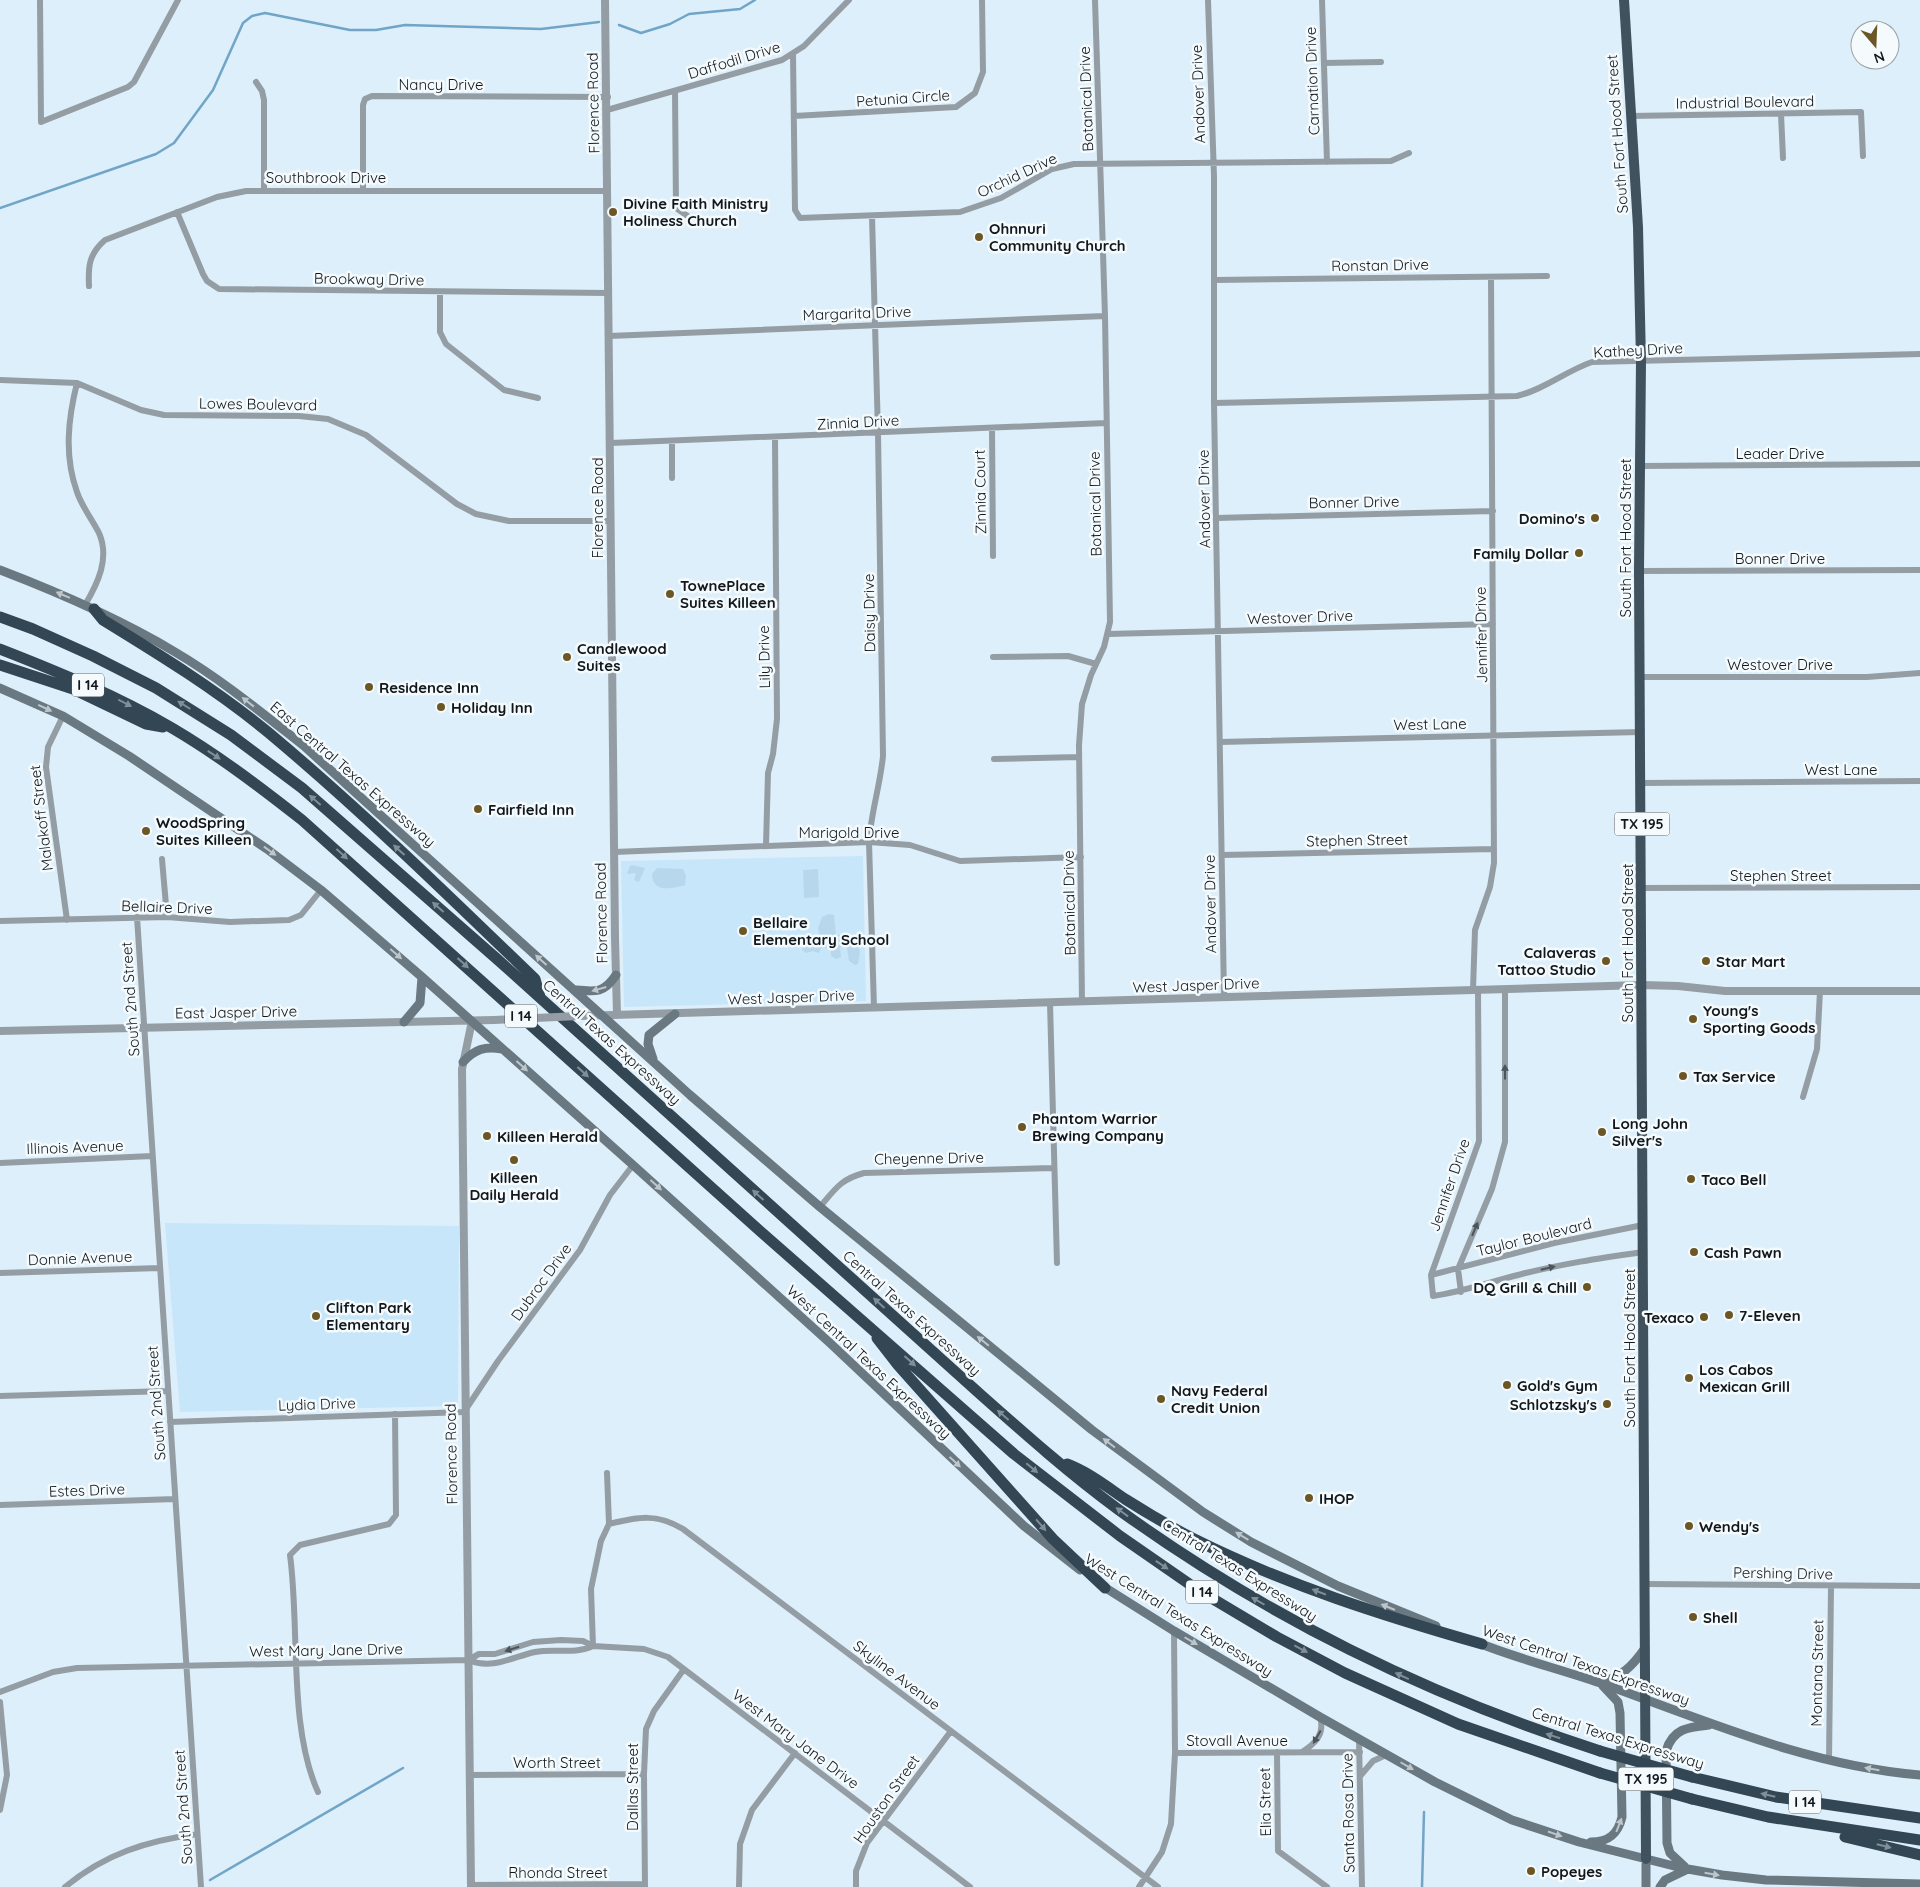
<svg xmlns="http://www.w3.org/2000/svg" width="1920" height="1887" font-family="Quicksand,sans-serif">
  <rect width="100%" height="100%" fill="#ddeffb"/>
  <!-- built -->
  <path fill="#c8e6fa" d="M863,856L866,1001L624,1007L621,861Z
    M165,1223L459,1226L458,1406L180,1412Z"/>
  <!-- green -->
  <path fill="#b7d7ed" d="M632,865L645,868L639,882L634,880L636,873L627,874L630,866Z
    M657,868L683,869L686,876L685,885C672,889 652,893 652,874Z
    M818,869L819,897L804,898L803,870Z
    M829,914L834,915L836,935H850L857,940L860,952L858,964L855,965L849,961L847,948L840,947L841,957L836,959L831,956V948H821L819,953L813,951L806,953L802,950L804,941L820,939L818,928L822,917Z"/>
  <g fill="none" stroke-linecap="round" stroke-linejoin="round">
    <!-- stream -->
    <path stroke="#70a5c7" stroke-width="2.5" d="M619,25L641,33L670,24L689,14L740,9L755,0
      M0,208L156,154L174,143L213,90L243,23L252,16L265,13L350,30H376L405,25L541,29L599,22
      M210,1880L403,1768
      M1422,1887L1424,1812"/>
    <!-- minor -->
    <path stroke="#949da4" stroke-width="6" d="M40,0L41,122L128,87L134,82L178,0
      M1208,0L1214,176V403L1224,997
      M1322,0L1327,162
      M793,54L795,210L800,218L960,212L1001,198L1052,169L1074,164L1391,161L1409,153
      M1324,63L1381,62
      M256,82L262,91L264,100V190
      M675,91L676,208L689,217
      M607,110L782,60L804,46L849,0
      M1781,114L1783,158
      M794,116L956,107L975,93L983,72L982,0
      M1630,116L1861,112L1863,156
      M363,190V105L365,99L372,96L608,97
      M177,212L203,274L207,281L219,289L609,293
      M872,216L878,433L883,756C880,786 871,813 869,842L874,1008
      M1214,280L1547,276
      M89,286C88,266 89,254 105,240L217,197L246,191H608
      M440,292V332L446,344L504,390L538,398
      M609,336L1105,316
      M0,380L77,383L141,410L164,415L299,416L328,419L366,435L457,504L476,514L509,521H611
      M77,383C68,419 64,456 77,492C82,507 92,519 99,533C110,558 98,583 85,605
      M1214,403L1517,396C1543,390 1566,371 1592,362L1920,354
      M992,428L993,556
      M672,442V478
      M611,443L1106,423
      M1640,466L1920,464
      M1217,518L1493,511
      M1639,571L1920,570
      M1108,634L1493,624
      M993,657L1068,656L1096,664
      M1641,677H1867L1920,673
      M63,716L48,747L46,767L67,920
      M1220,742L1641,732
      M994,759L1079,757
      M1641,783L1920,781
      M766,845L768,773L773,754L777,719L775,438
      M614,852L869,842L910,845L960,861L1081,857
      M1222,855L1493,849
      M162,859L167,917
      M1642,888L1920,887
      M137,917L201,1887
      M0,921L167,917L230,922L289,920L301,915L321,890
      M1473,990L1475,930L1490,887L1494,863L1491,277
      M1478,990L1479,1141L1431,1275L1433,1296C1462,1292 1490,1282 1518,1275C1560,1264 1601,1258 1643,1252
      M1082,1002L1079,745L1082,704L1091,675L1104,647L1110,622L1105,316L1095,0
      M1050,1003L1057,1263
      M1803,1097L1817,1049L1820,991
      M0,1163L152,1156
      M820,1207C835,1189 841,1179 864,1173L1053,1168
      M0,1273L160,1268
      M1431,1275L1554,1243L1643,1225
      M1461,1292L1458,1269L1492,1189L1505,1142V991
      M0,1396L167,1391
      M170,1422L464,1412L498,1361L580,1250L610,1195L633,1165
      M0,1505L175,1499
      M609,1524C638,1517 657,1513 683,1529L1158,1887
      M1645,1584L1920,1586
      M593,1646L591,1589L601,1541L609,1524L607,1473
      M468,1660L479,1654H495L533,1642L561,1640L583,1641L593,1646L644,1649L668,1657L970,1887
      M0,1692L53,1672L77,1668L468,1660C493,1670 512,1657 535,1652C555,1648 574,1655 593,1646
      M0,1702L7,1775L0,1810
      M1359,1739L1362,1887
      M1277,1752L1278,1851L1327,1887
      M1302,1752C1316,1743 1325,1734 1320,1717
      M1175,1753L1360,1752
      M1829,1761L1831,1586
      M470,1775L644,1774
      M1361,1775L1373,1761L1386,1755
      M318,1792C288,1726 300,1628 290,1555L300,1545L389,1524L396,1515L395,1414
      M471,1885L645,1884
      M65,1887C105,1854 146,1841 197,1834
      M645,1887L644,1774L646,1729L654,1711L684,1669
      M739,1887L740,1844L752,1810L795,1753
      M856,1887V1871L867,1843L951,1731
      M1139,1887L1162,1852L1171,1824L1175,1753L1174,1631"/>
    <!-- tertiary -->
    <path stroke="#949da4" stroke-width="8" d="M605,0L615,938L617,1015
      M579,1016L1642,985L1678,986L1725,991H1920
      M0,1031L494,1020
      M471,1887L462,1069L472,1021"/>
    <!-- secondary -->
    <path stroke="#6a7881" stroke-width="9" d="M0,570C60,593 120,619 175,652C221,679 262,713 304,746L690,1095L820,1207L1092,1430L1203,1512L1251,1542L1338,1586L1436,1626
      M0,688L63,716L129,756L267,849L321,890L422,977L633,1165L830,1343L1024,1526L1080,1570
      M576,990C596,992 604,993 616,975
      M404,1022L420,1003L422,977
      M653,1059L648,1044L649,1035L675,1014
      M463,1062C475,1049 485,1046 502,1049
      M1101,1585L1174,1631L1320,1717L1435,1782L1512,1820L1579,1842L1682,1868L1722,1875L1766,1880L1920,1884
      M1476,1642C1518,1659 1563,1670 1606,1685C1709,1722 1810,1766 1920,1775
      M1600,1683C1622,1676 1632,1667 1645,1648
      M1591,1842C1609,1842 1618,1834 1622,1817L1620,1713L1618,1702L1603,1686
      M1685,1867L1670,1853L1667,1843L1666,1751C1673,1728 1689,1727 1709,1725
      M1646,1887V1859
      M1660,1887L1665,1880L1688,1869"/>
    <!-- trunk -->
    <path stroke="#40525e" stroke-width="10" d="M1624,0L1638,227L1641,361L1639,571L1646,1859"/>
    <!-- motorway -->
    <path stroke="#334653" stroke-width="11" d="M94,609L103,620C160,655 217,690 269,733C361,810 448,895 535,979L540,997
      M0,617L33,629L93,656L156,688L231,735L302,788L497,959L980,1394C1025,1434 1070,1474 1119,1510C1269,1618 1424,1694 1600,1751
      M0,649C59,672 117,696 172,728C218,755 260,787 302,820L760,1231L1014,1454L1120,1536L1198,1590L1277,1637L1345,1673L1458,1724L1600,1773
      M0,665L73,689L146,724L163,727
      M877,1338L898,1365L1053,1539L1105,1588
      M1067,1464C1088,1472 1106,1486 1125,1499C1147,1513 1171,1527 1194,1539C1286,1585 1384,1616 1482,1644
      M1692,1777L1776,1797L1920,1818
      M1692,1799L1768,1817L1920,1840
      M1845,1837L1920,1855"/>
    <!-- tertiary-bridge -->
    <path stroke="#949da4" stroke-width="8" d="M494,1020L579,1016"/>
    <!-- motorway-bridge -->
    <path stroke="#334653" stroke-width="11" d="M1600,1751L1692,1777
      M1600,1773L1692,1799"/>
  </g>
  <!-- one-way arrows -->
  <defs><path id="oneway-solid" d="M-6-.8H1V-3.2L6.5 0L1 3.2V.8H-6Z" transform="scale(1.25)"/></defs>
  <g fill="#bdc6cb">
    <use href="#oneway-solid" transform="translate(63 595) rotate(-157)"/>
    <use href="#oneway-solid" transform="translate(248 702) rotate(-142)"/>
    <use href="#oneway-solid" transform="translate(45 708) rotate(25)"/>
    <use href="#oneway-solid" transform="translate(270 851) rotate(36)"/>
    <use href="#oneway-solid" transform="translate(396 954) rotate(41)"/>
    <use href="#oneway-solid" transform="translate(541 960) rotate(-138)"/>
    <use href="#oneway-solid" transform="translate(599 989) rotate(164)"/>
    <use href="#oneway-solid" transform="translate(522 1066) rotate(42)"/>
    <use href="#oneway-solid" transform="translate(656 1185) rotate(42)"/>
    <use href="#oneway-solid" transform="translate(983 1341) rotate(-141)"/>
    <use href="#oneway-solid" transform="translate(1109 1443) rotate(-143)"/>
    <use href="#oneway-solid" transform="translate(955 1462) rotate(43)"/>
    <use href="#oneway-solid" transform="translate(1242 1536) rotate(-149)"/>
    <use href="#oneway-solid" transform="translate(1388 1607) rotate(-158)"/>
    <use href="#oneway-solid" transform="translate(1191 1641) rotate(30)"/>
    <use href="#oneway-solid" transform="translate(1407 1766) rotate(30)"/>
    <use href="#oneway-solid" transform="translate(1872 1769) rotate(-170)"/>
    <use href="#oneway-solid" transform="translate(1619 1825) rotate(-69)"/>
    <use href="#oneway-solid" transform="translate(1555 1834) rotate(19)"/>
    <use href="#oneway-solid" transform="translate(1712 1874) rotate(10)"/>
  </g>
  <g fill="#818e97">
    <use href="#oneway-solid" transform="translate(125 703) rotate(27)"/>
    <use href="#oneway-solid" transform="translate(184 705) rotate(-148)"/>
    <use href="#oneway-solid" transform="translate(214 755) rotate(33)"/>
    <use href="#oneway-solid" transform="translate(315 800) rotate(-139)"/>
    <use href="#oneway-solid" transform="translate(399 850) rotate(-138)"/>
    <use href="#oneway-solid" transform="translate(342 854) rotate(42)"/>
    <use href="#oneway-solid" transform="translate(438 907) rotate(-139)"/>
    <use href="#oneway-solid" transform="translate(463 963) rotate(42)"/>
    <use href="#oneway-solid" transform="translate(583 1072) rotate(42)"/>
    <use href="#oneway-solid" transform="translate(758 1195) rotate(-138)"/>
    <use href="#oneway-solid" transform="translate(879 1303) rotate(-138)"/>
    <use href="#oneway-solid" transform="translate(910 1361) rotate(42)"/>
    <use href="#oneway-solid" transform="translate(1003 1415) rotate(-139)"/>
    <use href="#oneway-solid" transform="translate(1032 1468) rotate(40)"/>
    <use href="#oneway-solid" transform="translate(1122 1512) rotate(-144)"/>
    <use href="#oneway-solid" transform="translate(1041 1525) rotate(49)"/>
    <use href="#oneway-solid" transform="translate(1162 1565) rotate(34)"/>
    <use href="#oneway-solid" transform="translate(1319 1592) rotate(-159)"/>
    <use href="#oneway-solid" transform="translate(1258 1601) rotate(-150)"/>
    <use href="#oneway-solid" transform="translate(1301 1649) rotate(28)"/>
    <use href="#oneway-solid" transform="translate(1402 1676) rotate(-155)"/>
    <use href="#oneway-solid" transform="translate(1553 1736) rotate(-162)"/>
    <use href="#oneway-solid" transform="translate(1768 1795) rotate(-167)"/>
    <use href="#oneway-solid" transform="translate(1884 1846) rotate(14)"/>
  </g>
  <g fill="#4b545a">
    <use href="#oneway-solid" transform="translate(1505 1072) rotate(-90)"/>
    <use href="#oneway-solid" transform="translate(1475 1229) rotate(-67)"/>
    <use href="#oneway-solid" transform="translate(1548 1268) rotate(-13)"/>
    <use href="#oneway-solid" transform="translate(512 1649) rotate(163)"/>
    <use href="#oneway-solid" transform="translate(1317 1737) rotate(120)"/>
  </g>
  <!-- markers -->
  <g fill="#6b5726" stroke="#f5fafd" stroke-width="2">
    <circle cx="613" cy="212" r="5"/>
    <circle cx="979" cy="237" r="5"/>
    <circle cx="1595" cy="518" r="5"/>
    <circle cx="1579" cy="553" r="5"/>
    <circle cx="670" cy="594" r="5"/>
    <circle cx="567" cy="657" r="5"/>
    <circle cx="369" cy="687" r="5"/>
    <circle cx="441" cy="707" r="5"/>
    <circle cx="478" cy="809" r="5"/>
    <circle cx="146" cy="831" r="5"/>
    <circle cx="743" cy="931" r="5"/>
    <circle cx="1606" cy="961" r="5"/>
    <circle cx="1706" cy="961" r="5"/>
    <circle cx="1693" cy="1019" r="5"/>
    <circle cx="1683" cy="1076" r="5"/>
    <circle cx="1022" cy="1127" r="5"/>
    <circle cx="1602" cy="1132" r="5"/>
    <circle cx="487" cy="1136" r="5"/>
    <circle cx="514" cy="1160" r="5"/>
    <circle cx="1691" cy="1179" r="5"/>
    <circle cx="1694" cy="1252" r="5"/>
    <circle cx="1587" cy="1287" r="5"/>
    <circle cx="1729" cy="1315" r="5"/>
    <circle cx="316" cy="1316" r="5"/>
    <circle cx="1704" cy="1317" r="5"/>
    <circle cx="1689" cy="1378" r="5"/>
    <circle cx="1507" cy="1385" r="5"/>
    <circle cx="1161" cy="1399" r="5"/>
    <circle cx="1607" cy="1404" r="5"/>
    <circle cx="1309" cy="1498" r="5"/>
    <circle cx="1689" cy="1526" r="5"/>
    <circle cx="1693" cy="1617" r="5"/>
    <circle cx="1531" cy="1871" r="5"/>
  </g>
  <g text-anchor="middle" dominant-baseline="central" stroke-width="5" stroke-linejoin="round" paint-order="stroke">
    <!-- shield labels -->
    <g fill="#f5fafd" stroke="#555c60" stroke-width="1">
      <rect x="72" y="673.5" width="32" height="23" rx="4"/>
      <rect x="1614.5" y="812.5" width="55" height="23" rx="4"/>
      <rect x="505" y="1004.5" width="32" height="23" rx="4"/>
      <rect x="1186" y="1580.5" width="32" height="23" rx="4"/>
      <rect x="1618.5" y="1767.5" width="55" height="23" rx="4"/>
      <rect x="1789" y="1790.5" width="32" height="23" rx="4"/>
    </g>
    <g font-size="14" font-weight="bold" fill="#10181d">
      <text x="88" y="685">I 14</text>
      <text x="1642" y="824">TX 195</text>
      <text x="521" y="1016">I 14</text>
      <text x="1202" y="1592">I 14</text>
      <text x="1646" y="1779">TX 195</text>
      <text x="1805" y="1802">I 14</text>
    </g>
    <!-- street labels -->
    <g font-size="15" fill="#10181d" stroke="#f5fafd">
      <text transform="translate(734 60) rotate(-17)">Daffodil Drive</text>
      <text transform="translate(1312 81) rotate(-92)">Carnation Drive</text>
      <text x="441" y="84">Nancy Drive</text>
      <text transform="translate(1198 94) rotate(-92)">Andover Drive</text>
      <text transform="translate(903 98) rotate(-4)">Petunia Circle</text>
      <text transform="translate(1086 99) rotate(-92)">Botanical Drive</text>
      <text transform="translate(1745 102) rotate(-1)">Industrial Boulevard</text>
      <text transform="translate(593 103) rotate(-91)">Florence Road</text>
      <text transform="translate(1617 134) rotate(-94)">South Fort Hood Street</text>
      <text transform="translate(1017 175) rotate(-25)">Orchid Drive</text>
      <text x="326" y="177">Southbrook Drive</text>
      <text transform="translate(1380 265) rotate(-1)">Ronstan Drive</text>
      <text transform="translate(369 279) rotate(1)">Brookway Drive</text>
      <text transform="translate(857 313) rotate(-2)">Margarita Drive</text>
      <text transform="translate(1638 350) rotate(-3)">Kathey Drive</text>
      <text transform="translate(258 404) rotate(1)">Lowes Boulevard</text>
      <text transform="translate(858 422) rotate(-3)">Zinnia Drive</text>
      <text x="1780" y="453">Leader Drive</text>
      <text transform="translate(980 492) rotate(-91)">Zinnia Court</text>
      <text transform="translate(1204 499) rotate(-91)">Andover Drive</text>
      <text transform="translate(1354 502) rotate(-1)">Bonner Drive</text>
      <text transform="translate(1095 504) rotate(-91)">Botanical Drive</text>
      <text transform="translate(597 508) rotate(-90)">Florence Road</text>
      <text transform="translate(1625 538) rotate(-90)">South Fort Hood Street</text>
      <text x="1780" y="558">Bonner Drive</text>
      <text transform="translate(869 613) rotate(-91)">Daisy Drive</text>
      <text transform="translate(1300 617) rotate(-2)">Westover Drive</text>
      <text transform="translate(1481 635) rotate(-91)">Jennifer Drive</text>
      <text transform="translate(764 657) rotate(-91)">Lily Drive</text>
      <text x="1780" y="664">Westover Drive</text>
      <text transform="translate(1430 724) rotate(-1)">West Lane</text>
      <text x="1841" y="769">West Lane</text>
      <text transform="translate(353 774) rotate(41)">East Central Texas Expressway</text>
      <text transform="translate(41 818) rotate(-97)">Malakoff Street</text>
      <text x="849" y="832">Marigold Drive</text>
      <text transform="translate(1357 840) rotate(-1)">Stephen Street</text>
      <text x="1781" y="875">Stephen Street</text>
      <text transform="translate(1069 903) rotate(-91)">Botanical Drive</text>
      <text transform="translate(1210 904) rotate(-91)">Andover Drive</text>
      <text transform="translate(167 907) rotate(2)">Bellaire Drive</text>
      <text transform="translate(601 913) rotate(-91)">Florence Road</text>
      <text transform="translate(1627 943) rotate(-90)">South Fort Hood Street</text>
      <text transform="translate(1196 985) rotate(-2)">West Jasper Drive</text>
      <text transform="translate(791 997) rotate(-2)">West Jasper Drive</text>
      <text transform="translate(130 999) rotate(-94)">South 2nd Street</text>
      <text transform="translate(236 1012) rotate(-1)">East Jasper Drive</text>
      <text transform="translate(612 1042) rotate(42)">Central Texas Expressway</text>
      <text transform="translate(75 1147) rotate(-2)">Illinois Avenue</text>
      <text transform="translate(929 1158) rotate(-1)">Cheyenne Drive</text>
      <text transform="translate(1449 1185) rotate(-71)">Jennifer Drive</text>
      <text transform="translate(1534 1237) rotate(-14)">Taylor Boulevard</text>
      <text transform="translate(80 1258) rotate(-2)">Donnie Avenue</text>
      <text transform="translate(541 1282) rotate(-54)">Dubroc Drive</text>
      <text transform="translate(912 1313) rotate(42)">Central Texas Expressway</text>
      <text transform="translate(1629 1348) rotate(-90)">South Fort Hood Street</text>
      <text transform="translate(869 1362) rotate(43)">West Central Texas Expressway</text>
      <text transform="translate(156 1403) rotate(-94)">South 2nd Street</text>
      <text transform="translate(317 1404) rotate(-2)">Lydia Drive</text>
      <text transform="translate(451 1454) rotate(-91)">Florence Road</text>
      <text transform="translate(87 1490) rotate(-2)">Estes Drive</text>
      <text transform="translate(1240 1570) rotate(32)">Central Texas Expressway</text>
      <text transform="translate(1783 1573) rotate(1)">Pershing Drive</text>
      <text transform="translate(1179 1615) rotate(32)">West Central Texas Expressway</text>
      <text transform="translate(326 1650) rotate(-1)">West Mary Jane Drive</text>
      <text transform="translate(1586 1665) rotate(19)">West Central Texas Expressway</text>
      <text transform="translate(1817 1673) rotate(-89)">Montana Street</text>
      <text transform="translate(897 1675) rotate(37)">Skyline Avenue</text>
      <text transform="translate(1618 1738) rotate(17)">Central Texas Expressway</text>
      <text transform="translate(796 1739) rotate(37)">West Mary Jane Drive</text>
      <text x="1237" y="1740">Stovall Avenue</text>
      <text x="557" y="1762">Worth Street</text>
      <text transform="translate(632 1787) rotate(-90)">Dallas Street</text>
      <text transform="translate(886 1799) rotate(-55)">Houston Street</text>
      <text transform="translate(1265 1802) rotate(-91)">Elia Street</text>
      <text transform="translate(183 1807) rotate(-94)">South 2nd Street</text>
      <text transform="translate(1348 1813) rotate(-91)">Santa Rosa Drive</text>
      <text x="558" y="1872">Rhonda Street</text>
    </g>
    <!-- poi labels -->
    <g font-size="15" font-weight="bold" fill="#10181d" stroke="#f5fafd" text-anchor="start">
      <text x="623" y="203">Divine Faith Ministry<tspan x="623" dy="17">Holiness Church</tspan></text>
      <text x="989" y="228">Ohnnuri<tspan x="989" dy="17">Community Church</tspan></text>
      <text x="1585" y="518" text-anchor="end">Domino's</text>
      <text x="1569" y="553" text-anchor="end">Family Dollar</text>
      <text x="680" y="585">TownePlace<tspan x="680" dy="17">Suites Killeen</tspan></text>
      <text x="577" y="648">Candlewood<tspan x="577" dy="17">Suites</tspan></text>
      <text x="379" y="687">Residence Inn</text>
      <text x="451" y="707">Holiday Inn</text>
      <text x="488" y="809">Fairfield Inn</text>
      <text x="156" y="822">WoodSpring<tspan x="156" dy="17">Suites Killeen</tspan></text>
      <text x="753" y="922">Bellaire<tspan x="753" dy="17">Elementary School</tspan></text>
      <text x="1596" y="952" text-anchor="end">Calaveras<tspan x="1596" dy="17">Tattoo Studio</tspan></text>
      <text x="1716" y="961">Star Mart</text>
      <text x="1703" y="1010">Young's<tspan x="1703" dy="17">Sporting Goods</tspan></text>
      <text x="1693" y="1076">Tax Service</text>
      <text x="1032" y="1118">Phantom Warrior<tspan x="1032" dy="17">Brewing Company</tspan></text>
      <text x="1612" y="1123">Long John<tspan x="1612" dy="17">Silver's</tspan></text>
      <text x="497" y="1136">Killeen Herald</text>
      <text x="514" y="1177" text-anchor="middle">Killeen<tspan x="514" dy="17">Daily Herald</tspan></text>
      <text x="1701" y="1179">Taco Bell</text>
      <text x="1704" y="1252">Cash Pawn</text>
      <text x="1577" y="1287" text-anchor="end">DQ Grill &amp; Chill</text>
      <text x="326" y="1307">Clifton Park<tspan x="326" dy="17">Elementary</tspan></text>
      <text x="1739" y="1315">7-Eleven</text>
      <text x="1694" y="1317" text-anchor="end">Texaco</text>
      <text x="1699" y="1369">Los Cabos<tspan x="1699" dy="17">Mexican Grill</tspan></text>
      <text x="1517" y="1385">Gold's Gym</text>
      <text x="1171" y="1390">Navy Federal<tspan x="1171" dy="17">Credit Union</tspan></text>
      <text x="1597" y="1404" text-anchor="end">Schlotzsky's</text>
      <text x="1319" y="1498">IHOP</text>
      <text x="1699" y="1526">Wendy's</text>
      <text x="1703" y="1617">Shell</text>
      <text x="1541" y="1871">Popeyes</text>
    </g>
  </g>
  <!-- north arrow -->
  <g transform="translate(1875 45) rotate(161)"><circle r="24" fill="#f5fafd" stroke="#99a0a3"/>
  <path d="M0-4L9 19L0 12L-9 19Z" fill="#6b5726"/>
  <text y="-8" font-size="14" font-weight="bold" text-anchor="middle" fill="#10181d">N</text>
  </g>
</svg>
